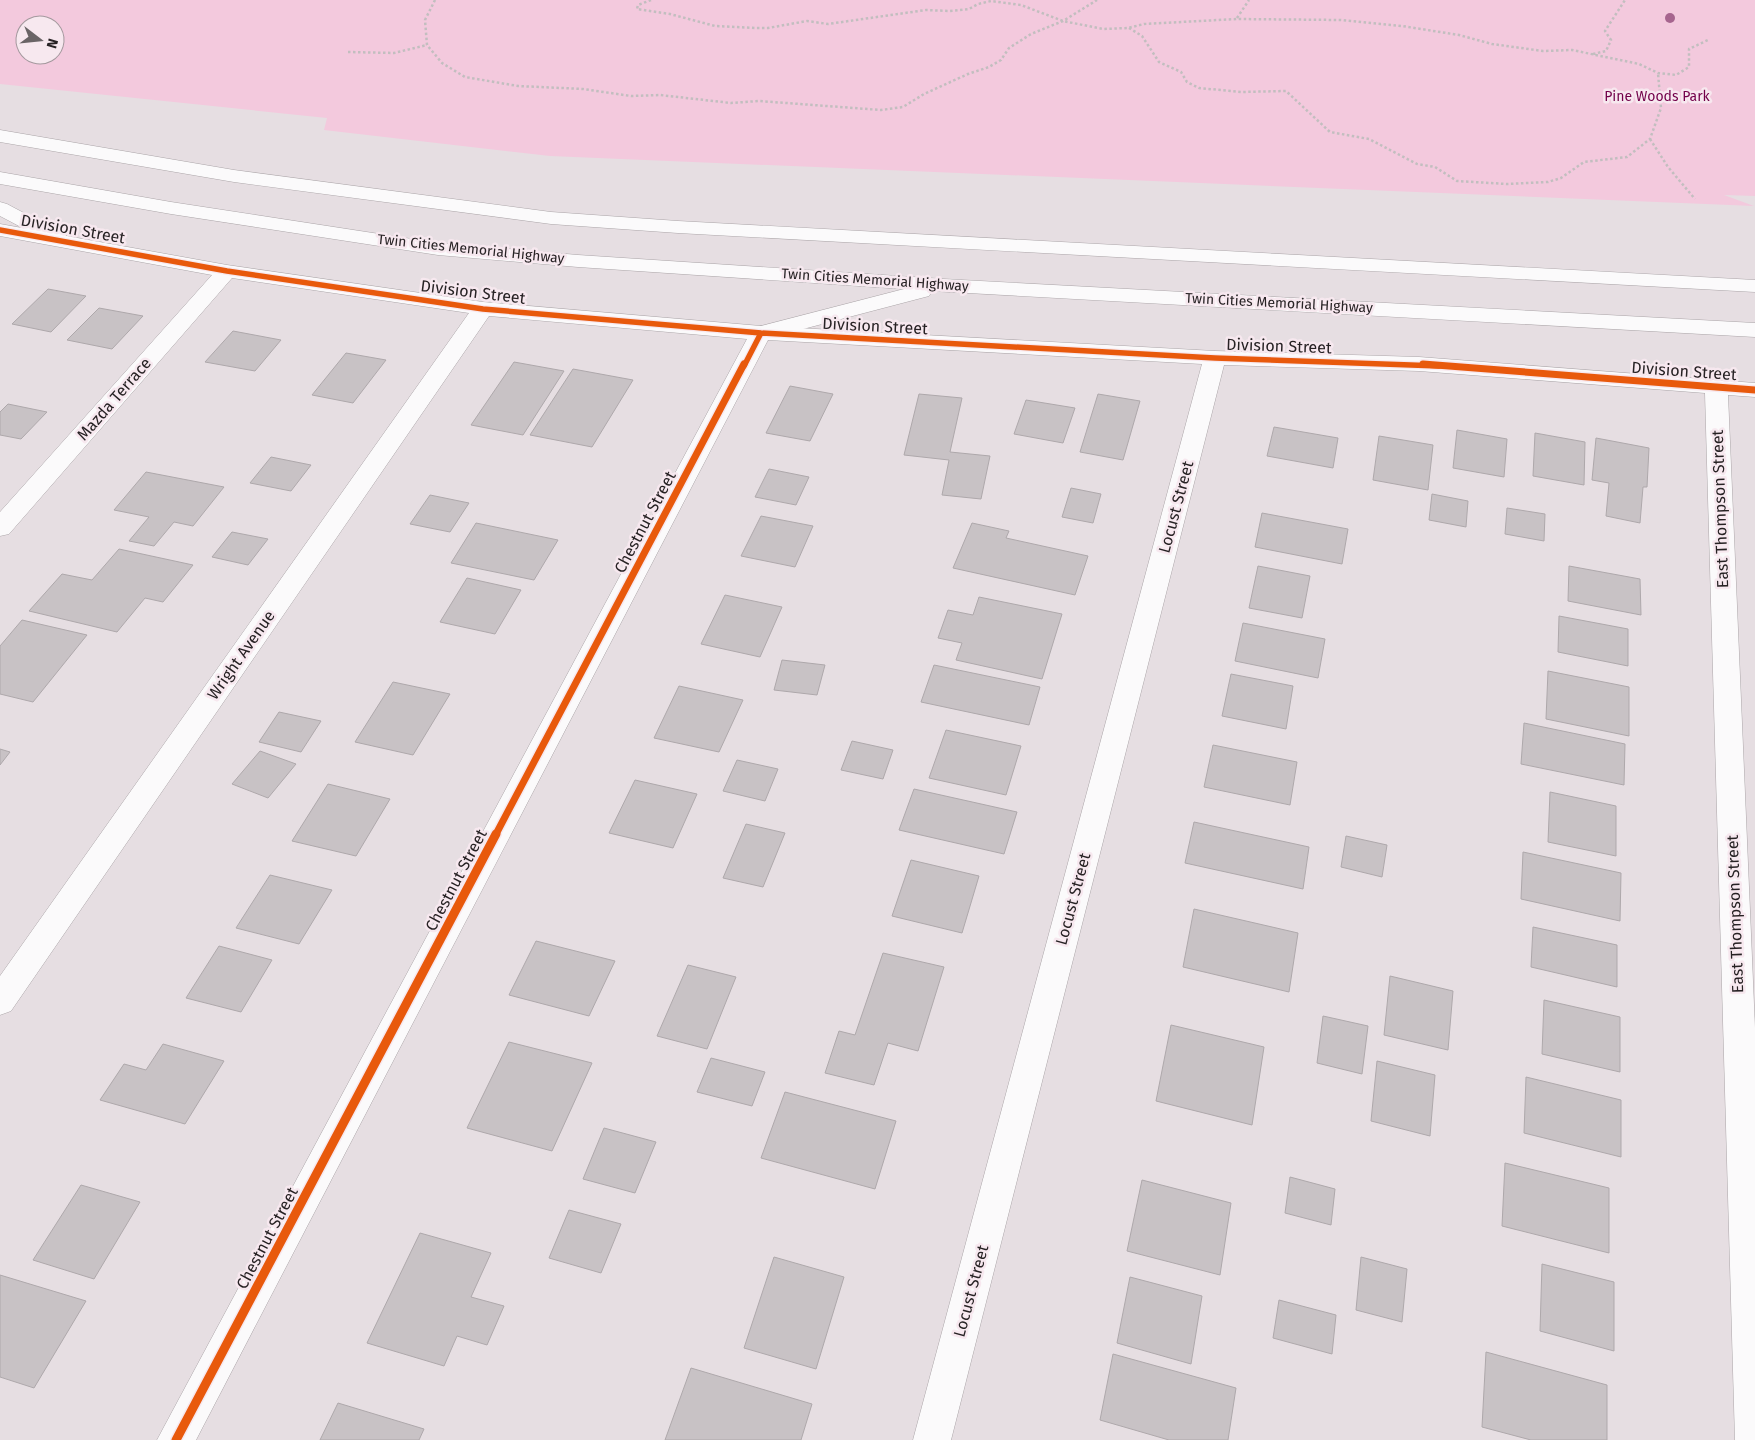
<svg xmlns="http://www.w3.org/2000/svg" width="1755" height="1440" font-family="'Fira Sans',sans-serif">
  <rect width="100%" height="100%" fill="#e6dee2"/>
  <!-- green -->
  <path fill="#f3c9dd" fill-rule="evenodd" d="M0,0H1755V196L1724,195L1754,206L550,156L324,130L327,118L0,84ZM25,25H55V55H25Z"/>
  <!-- building -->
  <path fill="#c8c2c5" stroke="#aea8ab" d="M48,289L86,296L51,332L12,324Z
    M99,308L143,316L112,349L67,340Z
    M233,331L281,340L255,371L205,362Z
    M346,353L386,360L353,403L312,395Z
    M514,362L564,371L523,435L471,425Z
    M573,369L633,380L592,447L530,435Z
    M790,386L833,394L810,441L766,433Z
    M919,394L962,398L950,452L990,456L981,499L942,495L949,460L904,455Z
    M1098,394L1140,401L1123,460L1080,452Z
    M1026,400L1075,408L1063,443L1014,434Z
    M8,404L47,412L21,439L0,435V412Z
    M1274,427L1338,438L1333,468L1267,456Z
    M1457,430L1507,439L1504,477L1453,468Z
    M1535,433L1585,442L1584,485L1533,476Z
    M1379,436L1433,445L1428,490L1373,480Z
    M1596,438L1649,448L1647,487H1643L1640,523L1606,516L1609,483L1592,480Z
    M271,457L311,465L291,491L250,483Z
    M769,469L809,477L796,505L755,497Z
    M146,472L224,487L193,526L174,522L154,546L129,541L149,517L114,510Z
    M1071,488L1101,494L1093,523L1062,517Z
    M1432,494L1468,501L1466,527L1429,520Z
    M430,495L469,503L450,532L410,524Z
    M1507,508L1545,514L1544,541L1505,534Z
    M1262,513L1348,529L1342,564L1255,547Z
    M761,516L813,526L795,567L741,556Z
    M476,523L558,540L534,580L451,563Z
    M972,523L1009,531L1006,538L1088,556L1075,595L953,568Z
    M232,532L268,539L248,565L212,557Z
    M119,549L193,565L163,602L145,598L117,632L29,611L62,574L92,580Z
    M1258,566L1310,576L1302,618L1249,608Z
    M1569,566L1640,579L1641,615L1568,601Z
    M467,578L521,590L495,634L440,622Z
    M725,595L782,607L760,657L701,644Z
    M979,597L1062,614L1042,679L956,660L962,643L938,638L948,610L973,615Z
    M1559,616L1628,629V666L1558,652Z
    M22,620L87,635L33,702L0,694V646Z
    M1243,623L1325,639L1318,678L1235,661Z
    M782,660L825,665L817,695L774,690Z
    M934,665L1040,687L1029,725L921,702Z
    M1548,671L1629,687V736L1546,719Z
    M1231,674L1293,686L1286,729L1222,716Z
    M393,682L450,694L413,755L355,742Z
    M679,686L743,700L719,752L654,738Z
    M279,712L321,721L301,752L259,742Z
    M1524,723L1625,744L1624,785L1521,764Z
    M946,730L1021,746L1006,795L929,778Z
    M852,741L893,750L883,779L841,770Z
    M1213,745L1297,762L1290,805L1204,787Z
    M0,749L10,752L0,765Z
    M260,751L296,764L268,798L232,784Z
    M737,760L778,769L765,801L723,791Z
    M635,780L697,794L673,848L609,833Z
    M328,784L390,799L356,856L292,841Z
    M914,789L1017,812L1004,854L899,830Z
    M1550,792L1616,806V856L1548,842Z
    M1194,822L1309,847L1303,889L1185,863Z
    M746,824L785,833L763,887L723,878Z
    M1346,836L1387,845L1382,877L1341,867Z
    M1523,852L1621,873L1620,921L1521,899Z
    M911,860L979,876L962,933L892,916Z
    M270,875L332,890L299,944L236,928Z
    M1194,909L1298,933L1289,992L1183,967Z
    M1533,927L1617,945V987L1531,967Z
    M536,941L615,961L589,1016L509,995Z
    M219,946L272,960L241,1012L186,998Z
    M883,953L944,967L918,1051L888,1043L874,1085L825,1073L839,1031L855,1035Z
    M688,965L736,977L707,1049L657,1036Z
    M1390,976L1453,991L1448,1050L1384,1035Z
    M1544,1000L1620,1017V1072L1542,1054Z
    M1323,1016L1368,1026L1362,1074L1317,1063Z
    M1171,1025L1264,1047L1252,1125L1156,1101Z
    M509,1042L592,1063L552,1151L467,1128Z
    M163,1044L224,1061L185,1124L100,1100L124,1064L146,1070Z
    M711,1058L765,1072L752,1106L697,1092Z
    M1377,1061L1435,1075L1430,1136L1371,1121Z
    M1526,1077L1621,1100V1157L1524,1133Z
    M785,1092L896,1121L875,1189L761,1158Z
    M604,1128L656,1142L635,1193L583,1179Z
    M1505,1163L1609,1188V1253L1502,1226Z
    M1290,1177L1335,1189L1331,1225L1285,1213Z
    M1142,1180L1231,1203L1220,1275L1127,1251Z
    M81,1185L140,1202L94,1279L33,1260Z
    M569,1210L621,1224L601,1273L549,1258Z
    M420,1233L491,1253L471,1297L504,1306L487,1345L457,1336L444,1366L367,1343Z
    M774,1257L844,1277L816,1369L744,1348Z
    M1361,1257L1407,1269L1402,1322L1356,1310Z
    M1542,1264L1614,1282V1351L1540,1331Z
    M0,1275L86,1301L34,1388L0,1377Z
    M1130,1277L1202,1296L1191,1364L1117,1343Z
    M1279,1300L1336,1315L1332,1354L1273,1338Z
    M1486,1352L1607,1385V1440H1531L1482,1427Z
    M1113,1354L1236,1388L1228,1440H1169L1100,1420Z
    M691,1368L812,1404L801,1440H665Z
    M338,1403L424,1429L419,1440H320Z"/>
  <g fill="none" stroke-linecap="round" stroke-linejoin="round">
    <!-- minor casing -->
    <g stroke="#aba5a8" stroke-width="1">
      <path id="minor" d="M0,224L227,265L483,302L761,326L1215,351L1419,357L1755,383V397L1728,395L1755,1028V1440H1735L1705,393L1419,371L1224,365L951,1440H913L1202,364L768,340L196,1440H157L747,339L489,316L11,1011L0,1015V976L469,313L232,278L9,534L0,536V512L212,275L0,236Z"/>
    </g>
    <!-- primary casing -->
    <g stroke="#aba5a8" stroke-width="1">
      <path id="primary" d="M0,130L234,170L551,212L678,221L1755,280V292L678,233L551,224L234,182L0,142Z
        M0,172L171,202L438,243L578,255L943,279L1755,323V337L932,291L929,296L761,340L753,338L750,333L753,328L904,289L578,267L438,255L171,214L0,184Z
        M0,202L7,204L69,237L72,241L69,245L62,247L55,245L0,216Z"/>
    </g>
    <!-- path -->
    <path stroke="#c2bebf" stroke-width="2.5" stroke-dasharray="2.5 2.5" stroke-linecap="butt" d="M435,0L425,20L427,45L442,63L465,77L518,86L583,89L631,96L660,95L731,103L759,101L881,110L903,107L924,94L968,74L989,67L1001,60L1009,48L1031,34L1063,21L1097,0
      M651,0L638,5L637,9L670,14L715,26L755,28H768L807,21L828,24L926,10L950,11L969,9L978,4L991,1L1021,5L1063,21L1103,29L1128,28L1144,24L1237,19L1341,20L1402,26L1459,35L1492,44L1543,51L1572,50L1639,64L1658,73L1676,75L1689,67V49L1708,40
      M1237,18L1249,0
      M1129,28L1142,36L1159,62L1181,72L1187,82L1199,88L1241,92L1286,91L1330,132L1369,139L1417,164L1435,167L1457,181L1507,184L1548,182L1561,178L1584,162L1627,157L1650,139L1661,108L1658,73
      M348,52L394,53L427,45
      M1593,54L1606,51L1611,40L1605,31L1625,0
      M1650,139L1668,167L1695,199"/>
    <!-- minor -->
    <use href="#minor" fill="#fbfafb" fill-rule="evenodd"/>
    <!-- primary -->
    <use href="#primary" fill="#fbfafb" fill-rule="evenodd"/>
    <!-- cycleway-far2 casing -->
    <g stroke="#f7e8ef" stroke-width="8">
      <path id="cycleway-far2" d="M0,230L227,271L483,309L761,333L1215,358L1439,366
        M744,366L761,333"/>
    </g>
    <!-- cycleway-far1 casing -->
    <g stroke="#f7e8ef" stroke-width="10">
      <path id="cycleway-far1" d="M1423,364L1755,390
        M495,836L744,364"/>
    </g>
    <!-- cycleway casing -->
    <g stroke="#f7e8ef" stroke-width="12">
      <path id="cycleway" d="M176,1440L496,834"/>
    </g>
    <!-- cycleway-far2 -->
    <use href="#cycleway-far2" stroke="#e8590c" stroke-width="5.5"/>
    <!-- cycleway-far1 -->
    <use href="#cycleway-far1" stroke="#e8590c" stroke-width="7"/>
    <!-- cycleway -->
    <use href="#cycleway" stroke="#e8590c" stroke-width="9"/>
  </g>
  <!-- trees -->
  <circle fill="#a6648e" cx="1670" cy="18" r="5"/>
  <g text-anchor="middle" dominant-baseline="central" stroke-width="5" stroke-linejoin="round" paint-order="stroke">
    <!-- far-park labels -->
    <g font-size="14" fill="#72004a" stroke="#f7e8ef">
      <text x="1657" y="96">Pine Woods Park</text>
    </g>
    <!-- far-street labels -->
    <g font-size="14" fill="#272224" stroke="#f7e8ef">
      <text transform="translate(471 249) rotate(6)">Twin Cities Memorial Highway</text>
      <text transform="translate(875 280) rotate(4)">Twin Cities Memorial Highway</text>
      <text transform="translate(1279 303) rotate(3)">Twin Cities Memorial Highway</text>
    </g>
    <!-- street labels -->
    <g font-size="16" fill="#272224" stroke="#f7e8ef">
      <text transform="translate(73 229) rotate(10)">Division Street</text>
      <text transform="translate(473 292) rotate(7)">Division Street</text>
      <text transform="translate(875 326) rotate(3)">Division Street</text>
      <text transform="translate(1279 346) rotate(2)">Division Street</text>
      <text transform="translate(1684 371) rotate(4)">Division Street</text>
      <text transform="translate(114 399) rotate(-49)">Mazda Terrace</text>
      <text transform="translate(1176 507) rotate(-75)">Locust Street</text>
      <text transform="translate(1720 509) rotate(-92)">East Thompson Street</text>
      <text transform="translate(645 522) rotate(-62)">Chestnut Street</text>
      <text transform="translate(241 655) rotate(-55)">Wright Avenue</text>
      <text transform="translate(456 880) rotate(-62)">Chestnut Street</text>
      <text transform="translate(1073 899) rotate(-75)">Locust Street</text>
      <text transform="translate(1735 914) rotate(-92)">East Thompson Street</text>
      <text transform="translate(267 1238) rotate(-62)">Chestnut Street</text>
      <text transform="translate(971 1291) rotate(-75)">Locust Street</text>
    </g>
  </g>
  <!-- north arrow -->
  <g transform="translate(40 40) rotate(106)"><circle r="24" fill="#f7e8ef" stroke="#a4999e"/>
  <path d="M0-4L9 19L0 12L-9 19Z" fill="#6a6466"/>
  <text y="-8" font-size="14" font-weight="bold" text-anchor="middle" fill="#272224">N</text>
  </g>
</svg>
